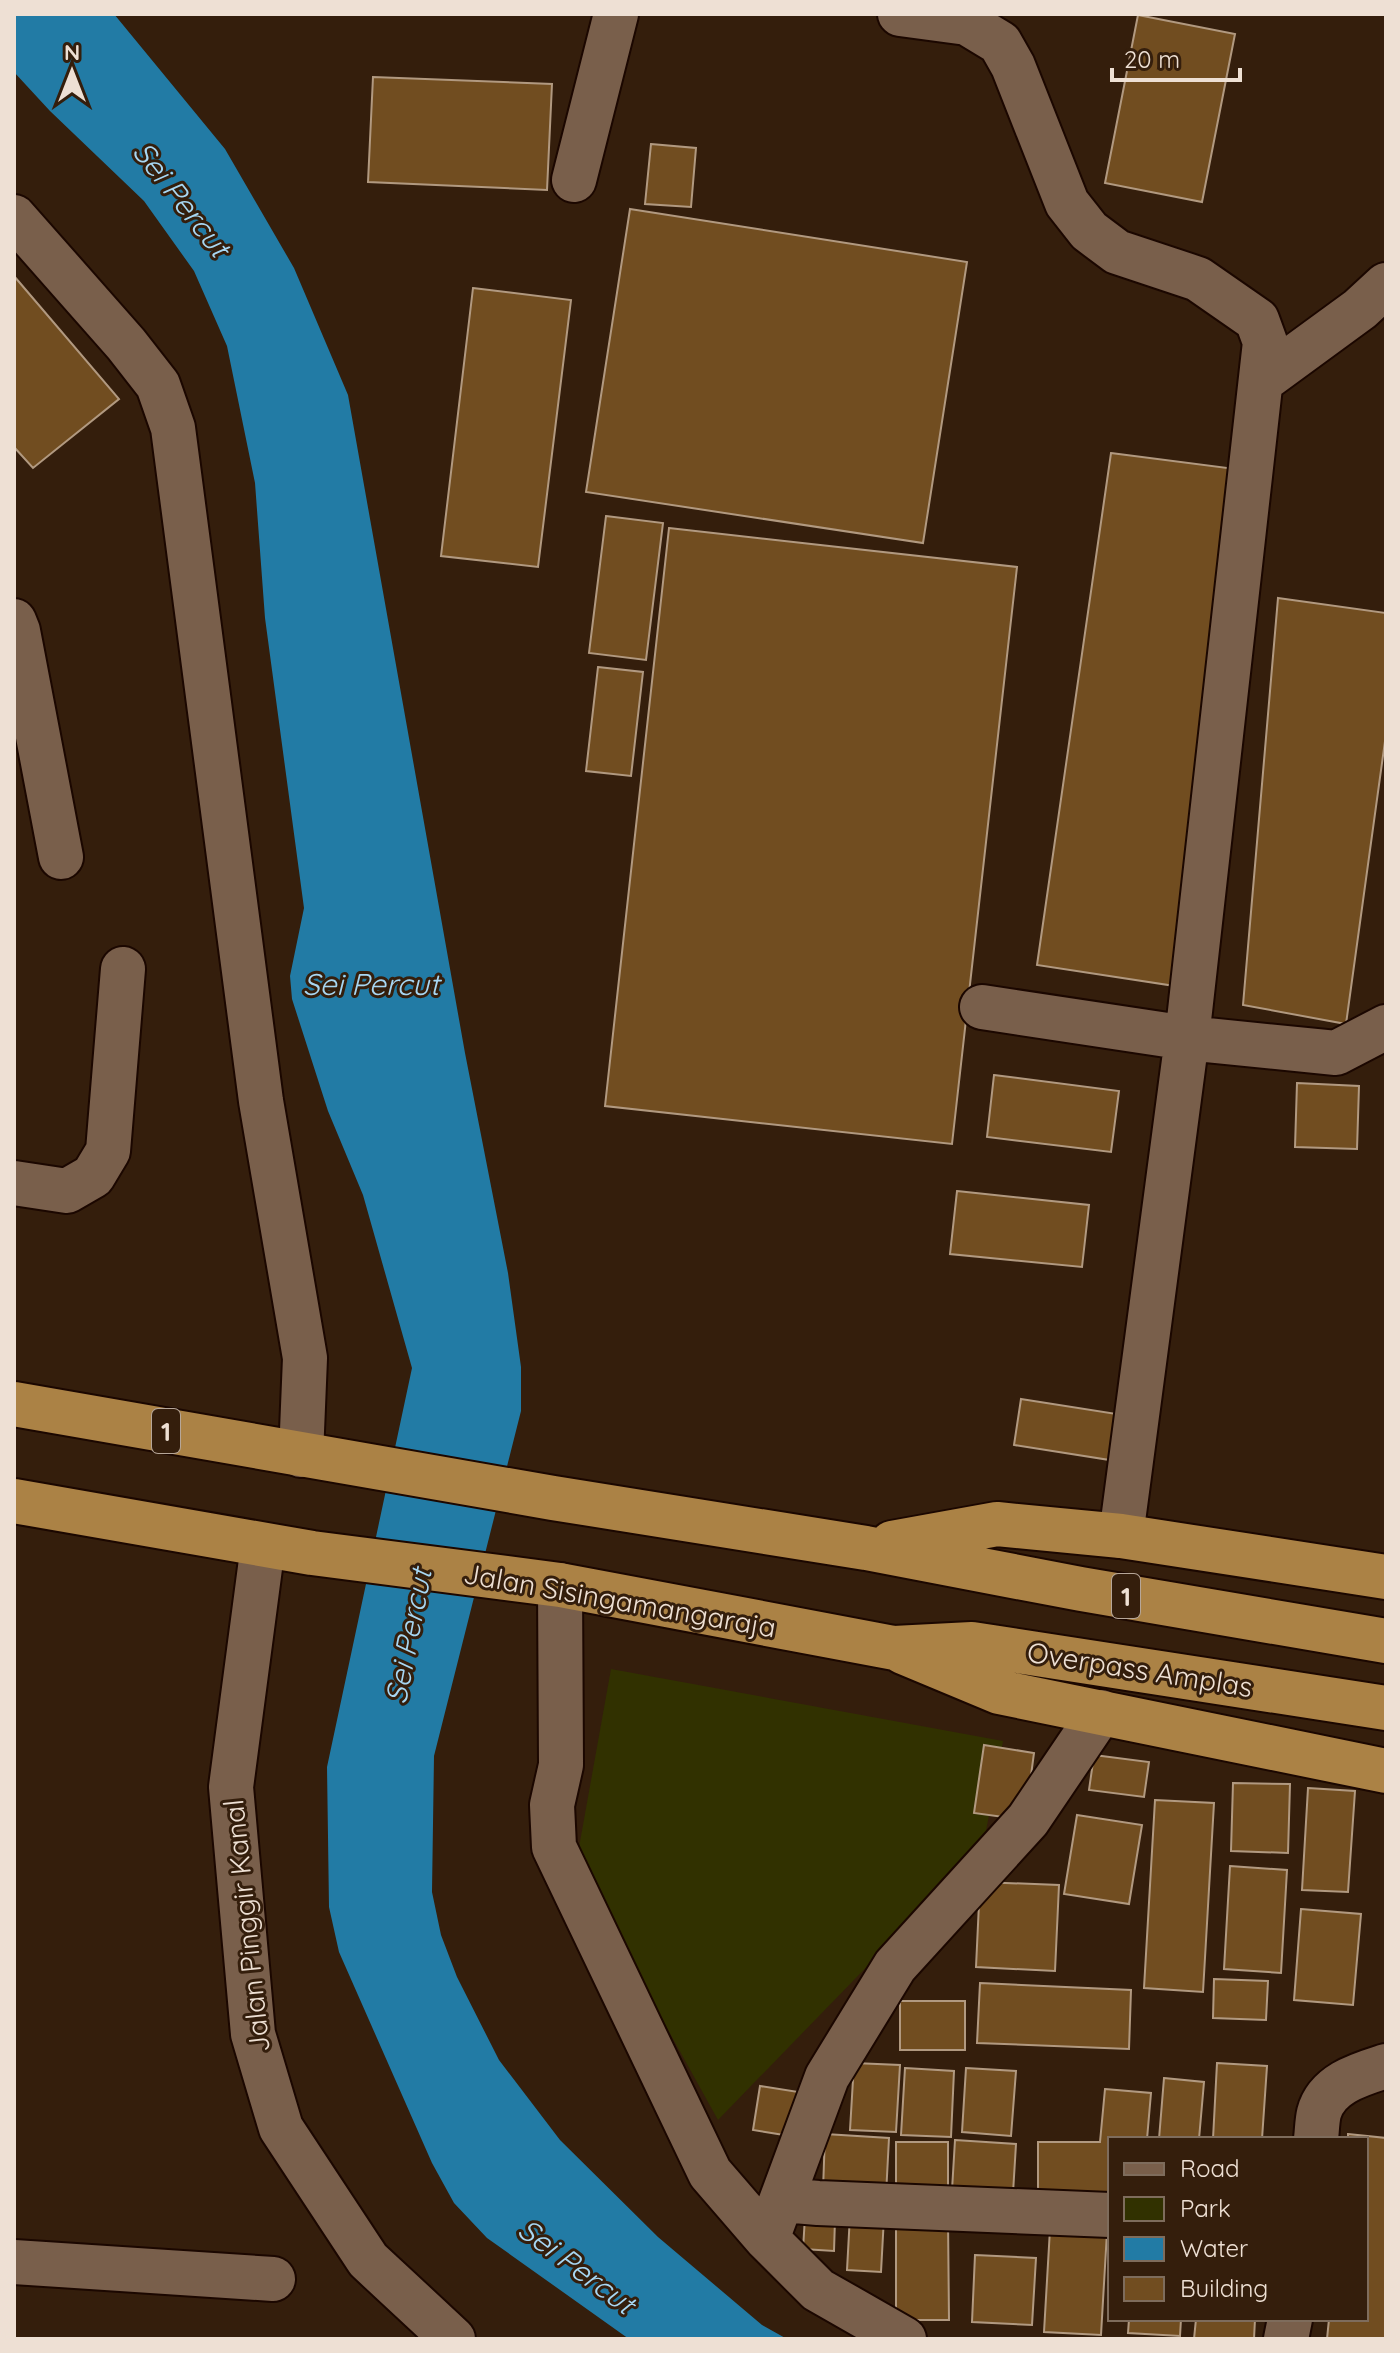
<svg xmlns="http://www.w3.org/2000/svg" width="1400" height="2353" font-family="Quicksand,sans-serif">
  <rect width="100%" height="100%" fill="#341e0c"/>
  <!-- green -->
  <path fill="#313100" d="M611,1669L1003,1741L983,1847L718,2120L576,1864Z"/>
  <!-- water -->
  <path fill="#227ba5" d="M14,14H114L225,149L294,268L348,395L465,1053L508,1273L521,1367V1411L434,1756L432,1892L441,1935L457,1977L499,2060L560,2140L658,2237L762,2325L787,2339H629L487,2238L454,2203L432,2163L339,1952L329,1907L327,1767L412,1368L363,1195L328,1111L292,999L290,976L304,908L265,618L255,483L227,346L194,271L144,201L50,111L14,72Z"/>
  <!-- building -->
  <path fill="#714d20" stroke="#b19980" stroke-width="2" d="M1138,15L1235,34L1202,202L1105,183Z
    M373,77L552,84L547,190L368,182Z
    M651,144L696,148L691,207L645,204Z
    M630,209L967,262L923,543L586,492Z
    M14,276L119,399L33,468L14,447Z
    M473,288L571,300L538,567L441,556Z
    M1111,453L1251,471L1175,986L1037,965Z
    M606,516L663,523L646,660L589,653Z
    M669,528L1017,567L952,1144L605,1106Z
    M1278,598L1386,613V734L1346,1024L1243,1005Z
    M598,667L643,672L631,776L586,771Z
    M994,1075L1119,1091L1111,1152L987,1137Z
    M1297,1083L1359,1086L1357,1149L1295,1147Z
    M957,1191L1089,1205L1082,1267L950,1254Z
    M1021,1399L1123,1415L1116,1461L1014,1445Z
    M984,1745L1034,1753L1025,1820L974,1813Z
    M1094,1755L1149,1762L1144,1797L1089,1790Z
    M1233,1783L1290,1784L1288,1853L1231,1851Z
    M1308,1788L1355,1791L1348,1892L1302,1890Z
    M1155,1800L1214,1803L1203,1992L1144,1988Z
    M1077,1815L1142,1825L1129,1904L1064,1894Z
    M1230,1866L1287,1870L1281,1973L1224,1969Z
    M980,1882L1059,1885L1055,1971L976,1967Z
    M1301,1909L1361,1914L1353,2005L1294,2000Z
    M1214,1979L1268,1981L1266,2020L1213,2018Z
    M980,1983L1131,1990L1129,2049L977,2043Z
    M900,2001H965V2050H900Z
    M854,2063L900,2065L896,2132L850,2130Z
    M1217,2063L1267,2066L1262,2139H1213Z
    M905,2068L954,2071L951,2137L901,2135Z
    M966,2068L1016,2071L1011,2136L962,2132Z
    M1164,2078L1204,2082L1199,2139H1159Z
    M760,2086L811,2094L803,2138L753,2130Z
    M1105,2089L1151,2093L1147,2139H1110V2195L1038,2194V2142H1100Z
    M825,2134L889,2138L886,2195L823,2190Z
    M1348,2134L1386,2138V2339H1327L1329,2319H1366V2139H1348Z
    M955,2140L1016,2144L1013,2193L952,2190Z
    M896,2142H948V2202H896Z
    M850,2215L884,2217L881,2272L847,2270Z
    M805,2217L835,2219L834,2251L803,2249Z
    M896,2219H948L949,2320H896Z
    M1050,2229L1107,2232L1101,2335L1044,2332Z
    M975,2255L1036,2258L1032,2325L972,2322Z
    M1129,2319H1181L1180,2336L1128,2333Z
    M1196,2319H1255L1254,2339H1194Z"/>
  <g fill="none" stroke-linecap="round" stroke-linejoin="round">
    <!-- minor casing -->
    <g stroke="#1b0700" stroke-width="48">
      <path id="minor" d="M900,14L967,23L1000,43L1013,66L1067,203L1089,231L1117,252L1198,279L1257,320L1265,342L1187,1038L1121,1536
        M574,180L616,14
        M14,217L126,344L158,385L173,428L261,1101L305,1358L301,1455
        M1263,380L1360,309L1386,285
        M14,621L18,631L61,857
        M982,1007L1187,1038L1336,1053L1386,1027
        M14,1183L67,1191L93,1176L108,1151L123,969
        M263,1545L231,1787L253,2034L281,2128L368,2260L453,2339
        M560,1585L561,1765L552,1805L554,1847L710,2173L767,2239L818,2290L904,2339
        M1316,2139C1317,2131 1317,2121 1319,2113C1327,2083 1361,2074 1386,2066
        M783,2200L818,2203L1110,2215
        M767,2239L827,2077L895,1966L1028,1820L1101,1712
        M14,2262L273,2279
        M1286,2339L1290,2319"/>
    </g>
    <!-- highway casing -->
    <g stroke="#1b0700" stroke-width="48">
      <path id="highway" d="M14,1404L553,1498L866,1548L1081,1589L1386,1641
        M14,1501L312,1553L560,1585L894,1648L972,1644L1386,1708
        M892,1543L997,1524L1121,1536L1386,1577
        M903,1652L999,1692L1386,1771"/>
    </g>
    <!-- minor -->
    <use href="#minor" stroke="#795f4b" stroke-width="44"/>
    <!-- highway -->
    <use href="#highway" stroke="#ab8245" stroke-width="44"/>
  </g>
  <g text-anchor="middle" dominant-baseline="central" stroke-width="6" stroke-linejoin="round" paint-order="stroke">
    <!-- shield labels -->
    <g fill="#341e0c" stroke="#b6a698" stroke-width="2">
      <rect x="152" y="1409" width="28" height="44" rx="6"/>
      <rect x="1112" y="1574" width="28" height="44" rx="6"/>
    </g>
    <g font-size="26" font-weight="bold" fill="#eee0d4">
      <text x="166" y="1431">1</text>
      <text x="1126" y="1596">1</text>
    </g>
    <!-- street labels -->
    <g font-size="28" fill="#eee0d4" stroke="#341e0c">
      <text transform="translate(620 1600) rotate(10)">Jalan Sisingamangaraja</text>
      <text transform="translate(1140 1669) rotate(9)">Overpass Amplas</text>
      <text transform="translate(246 1926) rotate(-96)">Jalan Pinggir Kanal</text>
    </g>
    <!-- water labels -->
    <g font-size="30" font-style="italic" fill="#a7d7f3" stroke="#341e0c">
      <text transform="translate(182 199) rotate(52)">Sei Percut</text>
      <text x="371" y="984">Sei Percut</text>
      <text transform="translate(408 1636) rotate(-79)">Sei Percut</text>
      <text transform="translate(577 2266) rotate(37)">Sei Percut</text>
    </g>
  </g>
  <!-- border -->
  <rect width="1400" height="2353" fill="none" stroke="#eee0d4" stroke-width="32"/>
  <!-- legend -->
  <rect x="1108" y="2137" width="260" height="184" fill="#341e0c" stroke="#7e6c5c" stroke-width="2"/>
  <rect x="1124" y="2163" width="40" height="12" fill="#795f4b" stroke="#7e6c5c" stroke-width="2"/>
  <text x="1180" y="2177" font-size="24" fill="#eee0d4">Road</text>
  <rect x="1124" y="2197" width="40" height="24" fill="#313100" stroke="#7e6c5c" stroke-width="2"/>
  <text x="1180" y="2217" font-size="24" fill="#eee0d4">Park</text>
  <rect x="1124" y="2237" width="40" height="24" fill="#227ba5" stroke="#7e6c5c" stroke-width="2"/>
  <text x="1180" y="2257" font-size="24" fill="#eee0d4">Water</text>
  <rect x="1124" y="2277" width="40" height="24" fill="#714d20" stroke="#7e6c5c" stroke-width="2"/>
  <text x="1180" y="2297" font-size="24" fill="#eee0d4">Building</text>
  <!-- north arrow -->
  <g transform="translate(72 72)" stroke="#341e0c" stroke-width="6" paint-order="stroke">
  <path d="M0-6L14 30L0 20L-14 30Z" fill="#eee0d4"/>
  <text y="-12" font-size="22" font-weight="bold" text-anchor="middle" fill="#eee0d4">N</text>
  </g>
  <!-- scale -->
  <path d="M1112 68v12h128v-12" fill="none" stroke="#eee0d4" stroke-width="4"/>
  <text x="1124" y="68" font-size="24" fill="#eee0d4" stroke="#341e0c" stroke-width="6" paint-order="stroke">20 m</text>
</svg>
